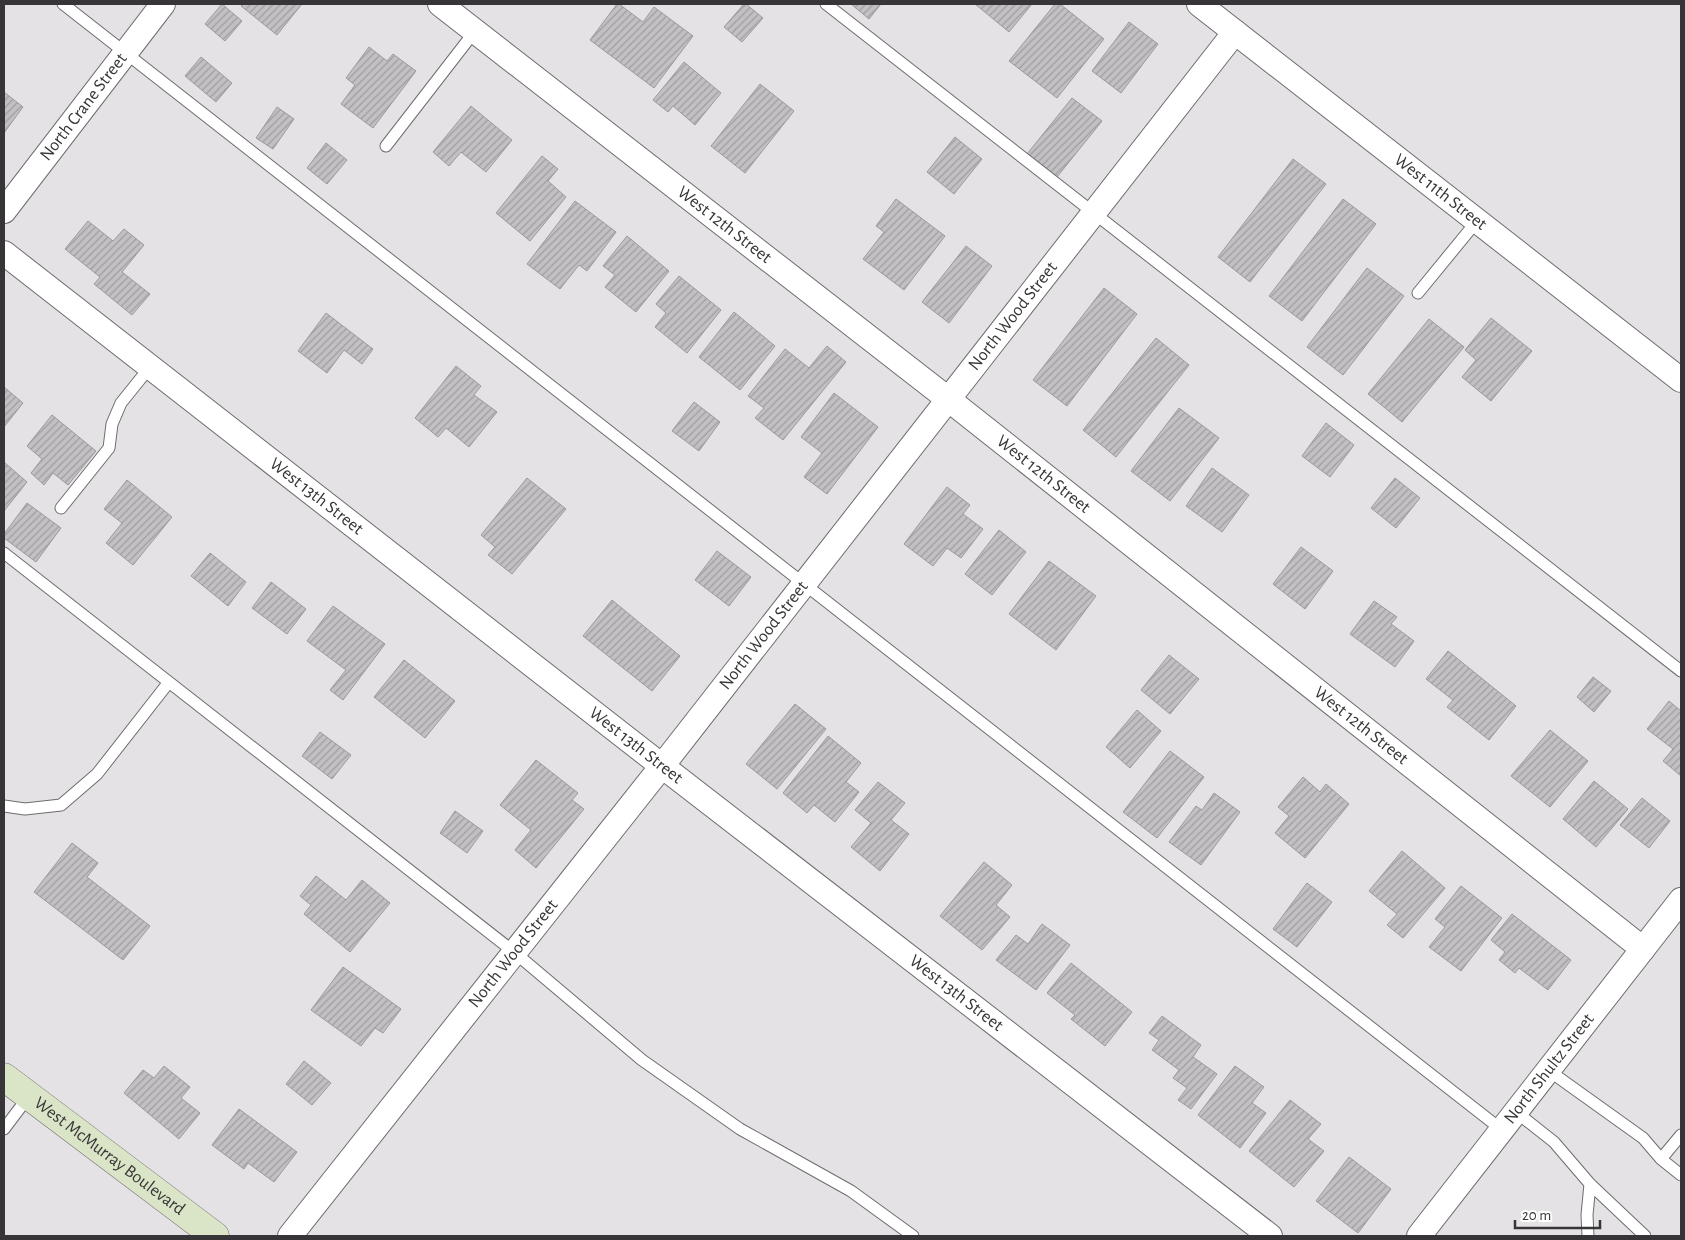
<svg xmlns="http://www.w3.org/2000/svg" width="1685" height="1240" font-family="'Alegreya Sans',sans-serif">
  <defs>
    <pattern id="building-hatch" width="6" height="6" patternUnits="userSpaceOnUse" patternTransform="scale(1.25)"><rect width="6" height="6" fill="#c3c0c3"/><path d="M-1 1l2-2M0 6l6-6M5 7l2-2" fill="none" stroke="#9f9d9f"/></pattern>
  </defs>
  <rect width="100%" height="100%" fill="#e5e2e6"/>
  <!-- building -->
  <path fill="url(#building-hatch)" stroke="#9d999d" d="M222,4L242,21L225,41L205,24Z
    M243,4H302L277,35L241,6Z
    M617,4H619L643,22L654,7L693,36L654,88L590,40Z
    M744,4H746L763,18L742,42L724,27Z
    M851,4H881L869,19Z
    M975,4H1032L1009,32Z
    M1055,4H1060L1104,39L1057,98L1009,61Z
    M1129,22L1158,44L1121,93L1092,71Z
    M369,47L387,61L393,54L416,71L373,128L341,104L355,85L346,78Z
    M201,57L232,83L216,102L185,76Z
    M684,62L721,93L695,125L673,106L668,112L653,100Z
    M760,84L794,111L745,173L711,146Z
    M4,92L23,107L4,133Z
    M1072,98L1102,121L1057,177L1027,154Z
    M471,106L512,140L486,172L461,152L449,166L433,152Z
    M277,107L294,119L273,149L256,138Z
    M955,137L982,159L954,194L927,172Z
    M326,143L347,160L327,184L307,168Z
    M542,156L558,169L548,181L566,197L530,241L496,213Z
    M1293,159L1326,184L1250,282L1218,257Z
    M896,199L945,236L904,290L863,259L884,232L876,226Z
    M1343,199L1376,224L1302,321L1269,296Z
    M575,201L616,232L587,271L579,265L560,289L527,264Z
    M88,221L113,241L124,229L144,245L122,272L150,294L132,315L94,284L100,277L65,249Z
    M627,236L669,271L636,312L605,287L615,275L603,266Z
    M966,246L992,266L949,323L922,302Z
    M1367,268L1404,296L1343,375L1307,347Z
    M679,276L721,310L687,353L655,327L666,313L656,304Z
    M1104,288L1137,314L1067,406L1033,380Z
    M734,312L775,346L740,390L699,357Z
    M326,313L373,349L362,364L344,350L327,373L298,351Z
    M1491,318L1532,351L1491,401L1462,377L1476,360L1465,350Z
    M1429,319L1464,347L1402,422L1368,394Z
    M1156,338L1189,365L1116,457L1083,430Z
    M827,346L846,362L783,440L755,418L764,408L748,396L785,349L809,368Z
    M456,366L481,386L474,395L497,412L469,447L446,428L438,437L415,418Z
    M4,387L23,403L4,427Z
    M834,393L878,427L827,494L804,477L822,453L801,437Z
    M694,402L720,422L699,451L672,431Z
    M1179,408L1219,438L1170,501L1131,471Z
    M52,415L96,451L68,485L53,473L44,485L31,473L42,459L27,446Z
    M1326,423L1354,445L1330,477L1302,456Z
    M5,463L27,482L4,511V465Z
    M1212,468L1249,495L1222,532L1186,506Z
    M527,478L566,509L512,574L488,555L495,547L481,535Z
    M1395,478L1420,498L1396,528L1371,508Z
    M127,480L172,517L133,565L106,543L122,523L104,509Z
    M947,487L970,505L963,514L983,529L961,558L947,548L933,566L904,544Z
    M27,503L61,528L36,562L4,538V534Z
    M999,530L1026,552L992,595L965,574Z
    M1301,547L1333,571L1305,609L1273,584Z
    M717,551L751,577L729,606L695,580Z
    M210,553L246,582L228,606L191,576Z
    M1049,561L1096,596L1056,650L1009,614Z
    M271,582L306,609L287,634L252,608Z
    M612,600L680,656L652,691L583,636Z
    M1374,601L1397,617L1391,624L1414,641L1395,667L1350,634Z
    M333,606L385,644L343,700L330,690L346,670L307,641Z
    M1448,651L1516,706L1489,740L1447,707L1453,700L1426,679Z
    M1169,655L1199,679L1170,714L1141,690Z
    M404,660L455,701L425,738L374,697Z
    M1593,677L1611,691L1594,712L1577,697Z
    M1669,701L1681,711V776L1663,761L1673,749L1647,729Z
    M795,704L826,729L777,789L746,764Z
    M1137,710L1161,731L1130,768L1106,747Z
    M1550,730L1588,761L1550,807L1511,776Z
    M320,732L351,755L332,779L302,756Z
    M828,736L861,763L846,782L859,792L835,822L814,805L807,813L783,793Z
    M1170,751L1204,777L1157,838L1123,812Z
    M536,760L578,793L572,800L584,809L536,868L515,850L531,830L500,805Z
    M1303,777L1320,792L1326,784L1349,804L1305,858L1275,833L1289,816L1278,807Z
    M1594,781L1628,809L1596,847L1563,819Z
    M878,782L905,803L891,820L909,834L880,871L851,847L871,823L855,810Z
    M1214,793L1240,812L1201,865L1169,842L1196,806L1202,810Z
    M1642,798L1670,821L1649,848L1620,825Z
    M455,811L483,831L467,853L440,833Z
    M72,843L98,863L87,877L150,926L123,960L34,892Z
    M1402,851L1445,888L1403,938L1387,925L1397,914L1369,891Z
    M984,862L1012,885L996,905L1010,917L982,950L940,916Z
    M316,876L346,900L362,880L390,903L350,952L304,914L311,905L300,896Z
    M1307,883L1332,902L1297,947L1273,929Z
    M1461,886L1502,918L1461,971L1429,947L1445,927L1435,919Z
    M1512,914L1571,960L1548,990L1519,968L1515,973L1499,960L1505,952L1491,940Z
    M1042,924L1070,945L1036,990L996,960L1016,935L1028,944Z
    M1071,963L1132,1012L1105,1046L1071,1019L1075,1015L1047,993Z
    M343,967L401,1009L383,1033L375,1028L361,1046L311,1010Z
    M1162,1016L1201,1045L1193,1057L1217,1074L1191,1109L1178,1100L1187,1088L1173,1078L1179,1070L1152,1050L1159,1040L1149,1033Z
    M304,1061L331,1083L312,1105L286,1084Z
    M164,1066L190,1087L181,1098L200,1113L179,1139L124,1093L143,1070L154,1078Z
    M1235,1066L1264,1087L1252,1103L1266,1113L1240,1148L1198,1115Z
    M1290,1100L1321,1124L1308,1139L1324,1151L1294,1187L1249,1151Z
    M239,1109L297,1152L274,1182L248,1163L244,1169L212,1145Z
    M1349,1157L1391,1189L1358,1233L1316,1201Z"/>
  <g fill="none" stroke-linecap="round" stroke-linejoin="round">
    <!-- lane casing -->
    <g stroke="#6f6c6f" stroke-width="13">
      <path id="lane" d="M63,4L1502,1130
        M826,4L1681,671
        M386,146L475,31
        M1418,293L1477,221
        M61,508L109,448L112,424L121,403L150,367
        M4,553L514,952L642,1060L740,1129L851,1191L913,1236
        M4,806L25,809L61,805L97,774L169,682
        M1548,1070L1643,1138L1661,1159L1681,1175
        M1516,1112L1554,1142L1590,1184L1645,1236
        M4,1129L29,1096
        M1661,1159L1681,1135
        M1588,1236L1587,1215L1590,1184"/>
    </g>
    <!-- street casing -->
    <g stroke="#6f6c6f" stroke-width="26">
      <g id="street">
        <path id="s1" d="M440,4L948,399L1643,949"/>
        <path id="s2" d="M1199,4L1681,380"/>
        <path id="s3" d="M4,211L163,4"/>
        <path id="s4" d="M4,253L662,766L1270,1236"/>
        <path id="s5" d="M290,1236L662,766L1235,32"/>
        <path id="s6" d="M1419,1236L1681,900"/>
      </g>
    </g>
    <!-- secondary casing -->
    <g stroke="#6f6c6f" stroke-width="29">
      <g id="secondary">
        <path id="s7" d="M4,1077L215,1236"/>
      </g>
    </g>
    <!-- lane -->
    <use href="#lane" stroke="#fff" stroke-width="11"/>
    <!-- street -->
    <use href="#street" stroke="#fff" stroke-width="24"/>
    <!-- secondary -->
    <use href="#secondary" stroke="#dae4c6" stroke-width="28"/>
  </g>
  <g text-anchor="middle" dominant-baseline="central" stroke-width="5" stroke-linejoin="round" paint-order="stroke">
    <!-- street labels -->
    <g font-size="18" fill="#373537" stroke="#fff">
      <text stroke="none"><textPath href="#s3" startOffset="131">North Crane Street</textPath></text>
      <text stroke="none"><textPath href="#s2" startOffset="306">West 11th Street</textPath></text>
      <text stroke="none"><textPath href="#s1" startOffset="360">West 12th Street</textPath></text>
      <text stroke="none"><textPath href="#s5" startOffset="1170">North Wood Street</textPath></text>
      <text stroke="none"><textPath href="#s1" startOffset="765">West 12th Street</textPath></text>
      <text stroke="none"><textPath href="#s4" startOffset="396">West 13th Street</textPath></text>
      <text stroke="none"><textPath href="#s5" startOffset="765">North Wood Street</textPath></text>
      <text stroke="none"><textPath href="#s1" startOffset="1170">West 12th Street</textPath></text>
      <text stroke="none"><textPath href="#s4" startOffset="801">West 13th Street</textPath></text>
      <text stroke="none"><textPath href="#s5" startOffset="360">North Wood Street</textPath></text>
      <text stroke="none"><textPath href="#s4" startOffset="1206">West 13th Street</textPath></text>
      <text stroke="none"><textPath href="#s6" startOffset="212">North Shultz Street</textPath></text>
      <text stroke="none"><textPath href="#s7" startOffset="132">West McMurray Boulevard</textPath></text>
    </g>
  </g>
  <!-- border -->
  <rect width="1685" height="1240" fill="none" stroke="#373537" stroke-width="10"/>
  <!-- scale -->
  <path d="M1515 1220v8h85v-8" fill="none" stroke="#373537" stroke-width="2.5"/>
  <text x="1522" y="1220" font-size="15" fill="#373537" stroke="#ffffff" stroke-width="4" paint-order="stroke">20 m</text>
</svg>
